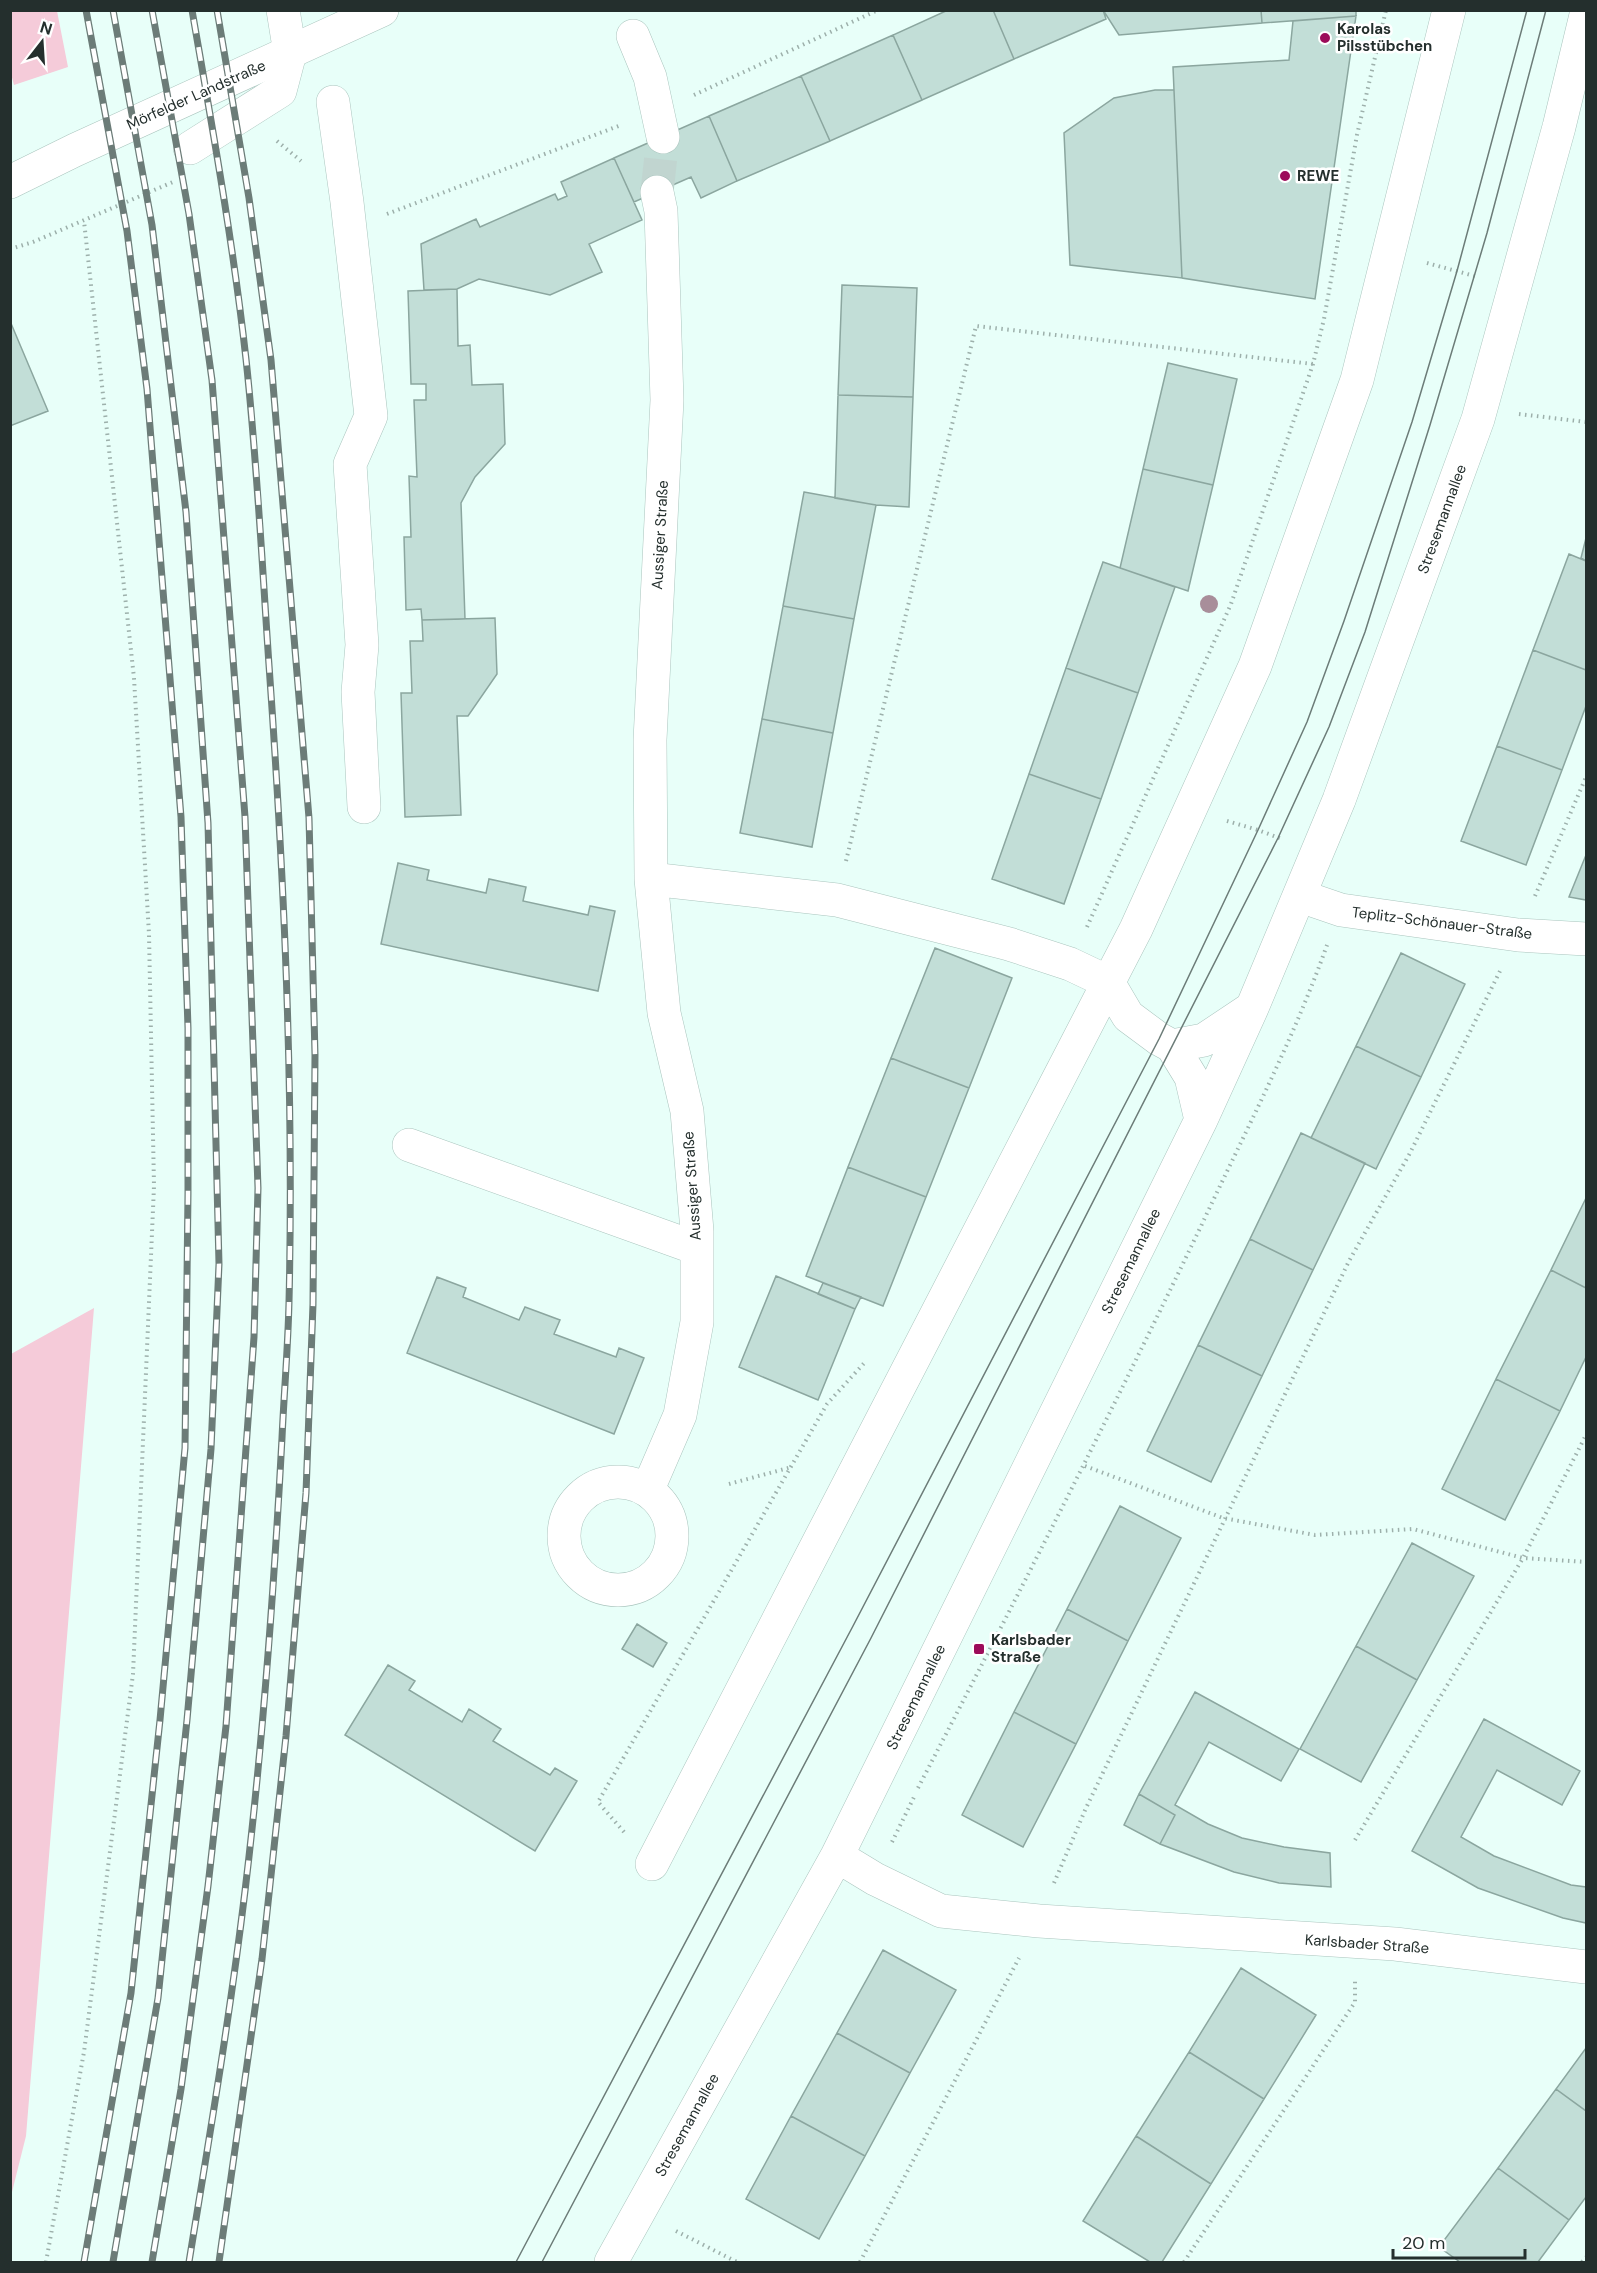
<svg xmlns="http://www.w3.org/2000/svg" width="1597" height="2273" font-family="'DM Sans',sans-serif">
  <rect width="100%" height="100%" fill="#e8fff9"/>
  <!-- green -->
  <path fill="#f5cbd9" d="M10,11H57L68,67L14,85L10,70Z
    M94,1308L26,2136L11,2196V1354Z"/>
  <!-- building -->
  <path fill="#c2ded7" stroke="#8ba69f" stroke-width="1.5" d="M948,10H993L1014,59L922,100L893,35Z
    M993,10H1103L1106,19L1014,59Z
    M1103,10H1261L1262,23L1119,35Z
    M1261,10H1356V16L1262,23Z
    M1356,16L1315,299L1182,278L1173,67L1289,60L1293,21Z
    M893,35L922,100L830,141L801,76Z
    M801,76L830,141L737,181L709,116Z
    M1155,90H1174L1182,278L1070,265L1064,133L1114,98Z
    M709,116L737,181L701,198L691,177L634,202L614,158Z
    M614,158L642,220L589,244L602,272L550,295L479,279L457,289L424,290L421,244L476,219L480,227L555,194L558,200L567,196L561,182Z
    M842,285L917,288L913,397L838,395Z
    M457,289L458,346L470,345L472,385L503,384L505,444L475,477L461,503L465,619L422,620L421,609L406,610L404,537H411L409,476L417,477L414,400H426V384H411L408,291Z
    M10,321L48,411L10,426Z
    M1168,363L1237,379L1213,485L1143,469Z
    M838,395L913,397L909,507L876,505L835,498Z
    M1143,469L1213,485L1188,591L1120,568Z
    M804,492L876,505L854,619L783,606Z
    M1586,538V561L1581,558Z
    M1569,554L1586,561V670L1533,650Z
    M1103,562L1175,587L1138,693L1066,668Z
    M783,606L854,619L833,733L762,719Z
    M495,618L497,674L468,716H457L461,815L405,817L401,693H412L410,641H423L422,620Z
    M1533,650L1586,670V706L1562,770L1497,746Z
    M1066,668L1138,693L1101,799L1029,774Z
    M762,719L833,733L812,847L740,833Z
    M1497,746L1562,770L1526,865L1461,841Z
    M1029,774L1101,799L1064,904L992,879Z
    M1586,855V900L1569,897Z
    M398,863L429,870L427,880L486,893L489,879L526,887L523,901L588,915L590,906L615,911L598,991L381,944Z
    M935,948L1012,978L969,1088L891,1058Z
    M1401,953L1465,984L1421,1077L1356,1046Z
    M1356,1046L1421,1077L1376,1169L1311,1138Z
    M891,1058L969,1088L926,1197L848,1167Z
    M1301,1133L1365,1163L1313,1270L1250,1239Z
    M848,1167L926,1197L883,1306L806,1276Z
    M1586,1198V1288L1551,1270Z
    M1250,1239L1313,1270L1262,1376L1198,1345Z
    M1551,1270L1586,1288V1357L1560,1411L1496,1379Z
    M776,1276L855,1309L818,1400L739,1367Z
    M437,1277L466,1288L463,1297L519,1320L525,1307L560,1320L554,1334L616,1357L619,1348L644,1358L614,1434L407,1353Z
    M823,1283L861,1297L855,1309L818,1294Z
    M1198,1345L1262,1376L1211,1482L1147,1451Z
    M1496,1379L1560,1411L1505,1520L1442,1489Z
    M1120,1506L1181,1538L1128,1641L1067,1609Z
    M1412,1543L1474,1576L1417,1680L1356,1646Z
    M1067,1609L1128,1641L1076,1744L1014,1712Z
    M637,1624L667,1643L653,1667L622,1649Z
    M1356,1646L1417,1680L1361,1782L1300,1749Z
    M388,1665L415,1681L409,1690L462,1722L469,1709L501,1729L493,1741L550,1775L555,1768L577,1781L535,1851L345,1735Z
    M1195,1692L1299,1749L1281,1781L1209,1742L1175,1805L1208,1824L1242,1838L1284,1847L1330,1853L1331,1887L1279,1883L1234,1872L1160,1844L1175,1815L1139,1794Z
    M1014,1712L1076,1744L1023,1847L962,1815Z
    M1484,1719L1580,1771L1562,1805L1497,1770L1461,1837L1494,1856L1571,1885L1586,1887V1923L1563,1918L1478,1888L1412,1851Z
    M1139,1794L1175,1815L1160,1844L1124,1825Z
    M883,1950L956,1990L910,2073L837,2033Z
    M1241,1968L1316,2015L1264,2099L1189,2052Z
    M837,2033L910,2073L865,2156L791,2116Z
    M1586,2048V2111L1556,2089Z
    M1189,2052L1264,2099L1211,2184L1136,2136Z
    M1556,2089L1586,2111V2197L1569,2220L1498,2168Z
    M791,2116L865,2156L819,2239L746,2199Z
    M1136,2136L1211,2184L1162,2262H1150L1083,2221Z
    M1498,2168L1569,2220L1538,2262H1460L1439,2247Z"/>
  <g fill="none" stroke-linecap="round" stroke-linejoin="round">
    <!-- minor-tunnel -->
    <path stroke="#c1d5d0" stroke-width="33" stroke-dasharray="33 16" stroke-linecap="butt" d="M657,192L663,137"/>
    <!-- minor casing -->
    <g stroke="#aac5be" stroke-width="34">
      <path id="minor" d="M633,36L650,77L663,137
        M333,102L347,202L371,416L350,464L362,645L358,692L364,807
        M190,148L280,91L290,53L283,10
        M651,879L837,900L1009,944L1070,964L1108,982
        M1300,896L1341,910L1518,935L1586,939
        M1108,982L1128,1016L1159,1039L1172,1046L1191,1077L1201,1120
        M1172,1046L1204,1040L1252,1008
        M409,1145L696,1248
        M564 1536a54 54 0 1 1 108 0a54 54 0 1 1-108 0Z
        M648,1489L680,1415L697,1322V1231L687,1111L664,1013L651,879L650,740L667,400L661,211L657,192
        M837,1856L875,1879L941,1911L1039,1921L1395,1944L1586,1967
        M652,1864L1136,929L1255,666L1357,380L1449,10
        M611,2262L837,1856L1201,1120L1252,1008L1339,800L1478,419L1559,127L1586,15"/>
    </g>
    <!-- major casing -->
    <g stroke="#aac5be" stroke-width="34">
      <path id="major" d="M10,182L75,150L382,10"/>
    </g>
    <!-- path -->
    <path stroke="#9db0ab" stroke-width="4" stroke-dasharray="1.5 4.5" stroke-linecap="butt" d="M694,95L878,10
      M277,141L301,161
      M387,214L621,125
      M10,249L33,242L173,182
      M1427,263L1478,277
      M1519,414L1586,422
      M1227,821L1258,830L1282,839
      M846,861L976,326L1313,364
      M1535,896L1586,777
      M1087,927L1231,604L1313,364L1324,319L1357,135L1386,10
      M1085,1466L1223,1518L1315,1535L1413,1529L1523,1558L1586,1562
      M729,1484L792,1467
      M918,1788C1015,1601 1111,1414 1202,1224C1245,1132 1293,1041 1327,945
      M624,1832L598,1802L827,1404L866,1361
      M1355,1840L1523,1558L1586,1435
      M892,1842L915,1795
      M1054,1883L1086,1808L1349,1261L1410,1153L1500,971
      M676,2231L737,2262
      M46,2262L84,2052L133,1674L154,1186L149,934L134,678L84,221
      M860,2262L1019,1958
      M1184,2262L1355,2002V1981
      M1582,2262L1586,2257"/>
    <!-- minor -->
    <use href="#minor" stroke="#fff" stroke-width="33"/>
    <!-- major -->
    <use href="#major" stroke="#fff" stroke-width="33"/>
    <!-- tram -->
    <path stroke="#6c7c78" stroke-width="1.5" d="M516,2262L853,1626L1159,1039L1258,830L1307,722L1344,621L1412,422L1457,271L1527,10
      M542,2262L871,1638L1278,838L1329,727L1365,632L1430,425L1487,233L1546,10"/>
    <!-- rail casing -->
    <g stroke="#6c7c78" stroke-width="7">
      <path id="rail" d="M113,10L152,225L186,512L208,823L219,1264L211,1449L187,1720L158,1998L113,2262
        M152,10L189,214L212,380L245,817L258,1188L254,1337L226,1726L208,1886L181,2089L152,2262
        M217,10L249,198L271,360L309,818L315,1055L313,1304L306,1493L286,1736L262,1959L219,2262
        M84,2262L131,1993L160,1720L185,1448L188,1193V1028L181,817L147,389L127,231L86,10
        M189,2262C209,2139 230,2016 245,1891C263,1741 274,1589 282,1438C284,1393 288,1347 289,1302C294,1089 284,877 269,665C262,563 257,461 246,359C233,242 212,126 192,10"/>
    </g>
    <!-- rail -->
    <use href="#rail" stroke="#fff" stroke-width="4.5" stroke-dasharray="14" stroke-linecap="butt"/>
  </g>
  <!-- trees -->
  <circle fill="#a88e9a" cx="1209" cy="604" r="9"/>
  <!-- markers -->
  <g fill="#9c0c5a" stroke="#fff" stroke-width="2">
    <circle cx="1325" cy="38" r="6"/>
    <circle cx="1285" cy="176" r="6"/>
    <rect x="973" y="1643" width="12" height="12" rx="3"/>
  </g>
  <g text-anchor="middle" dominant-baseline="central" stroke-width="5" stroke-linejoin="round" paint-order="stroke">
    <!-- poi labels -->
    <g font-size="15" font-weight="bold" fill="#242f2d" stroke="#fff" text-anchor="start">
      <text x="1337" y="29">Karolas<tspan x="1337" dy="17">Pilsstübchen</tspan></text>
      <text x="1297" y="176">REWE</text>
      <text x="991" y="1640">Karlsbader<tspan x="991" dy="17">Straße</tspan></text>
    </g>
    <!-- street labels -->
    <g font-size="15" fill="#242f2d" stroke="#fff">
      <text transform="translate(196 95) rotate(-24)">Mörfelder Landstraße</text>
      <text transform="translate(1442 519) rotate(-70)">Stresemannallee</text>
      <text transform="translate(660 535) rotate(-87)">Aussiger Straße</text>
      <text transform="translate(1442 923) rotate(7)">Teplitz-Schönauer-Straße</text>
      <text transform="translate(692 1186) rotate(-94)">Aussiger Straße</text>
      <text transform="translate(1131 1261) rotate(-64)">Stresemannallee</text>
      <text transform="translate(916 1697) rotate(-64)">Stresemannallee</text>
      <text transform="translate(1367 1944) rotate(4)">Karlsbader Straße</text>
      <text transform="translate(687 2125) rotate(-61)">Stresemannallee</text>
    </g>
  </g>
  <!-- border -->
  <rect width="1597" height="2273" fill="none" stroke="#242f2d" stroke-width="24"/>
  <!-- north arrow -->
  <g transform="translate(42 42) rotate(17)" stroke="#ffffff" stroke-width="4.5" paint-order="stroke">
  <path d="M0-4.5L10 22L0 15L-10 22Z" fill="#242f2d"/>
  <text y="-9" font-size="16" font-weight="bold" text-anchor="middle" fill="#242f2d">N</text>
  </g>
  <!-- scale -->
  <path d="M1393 2249v9h132v-9" fill="none" stroke="#242f2d" stroke-width="3"/>
  <text x="1402" y="2249" font-size="18" fill="#242f2d" stroke="#ffffff" stroke-width="4.5" paint-order="stroke">20 m</text>
</svg>
